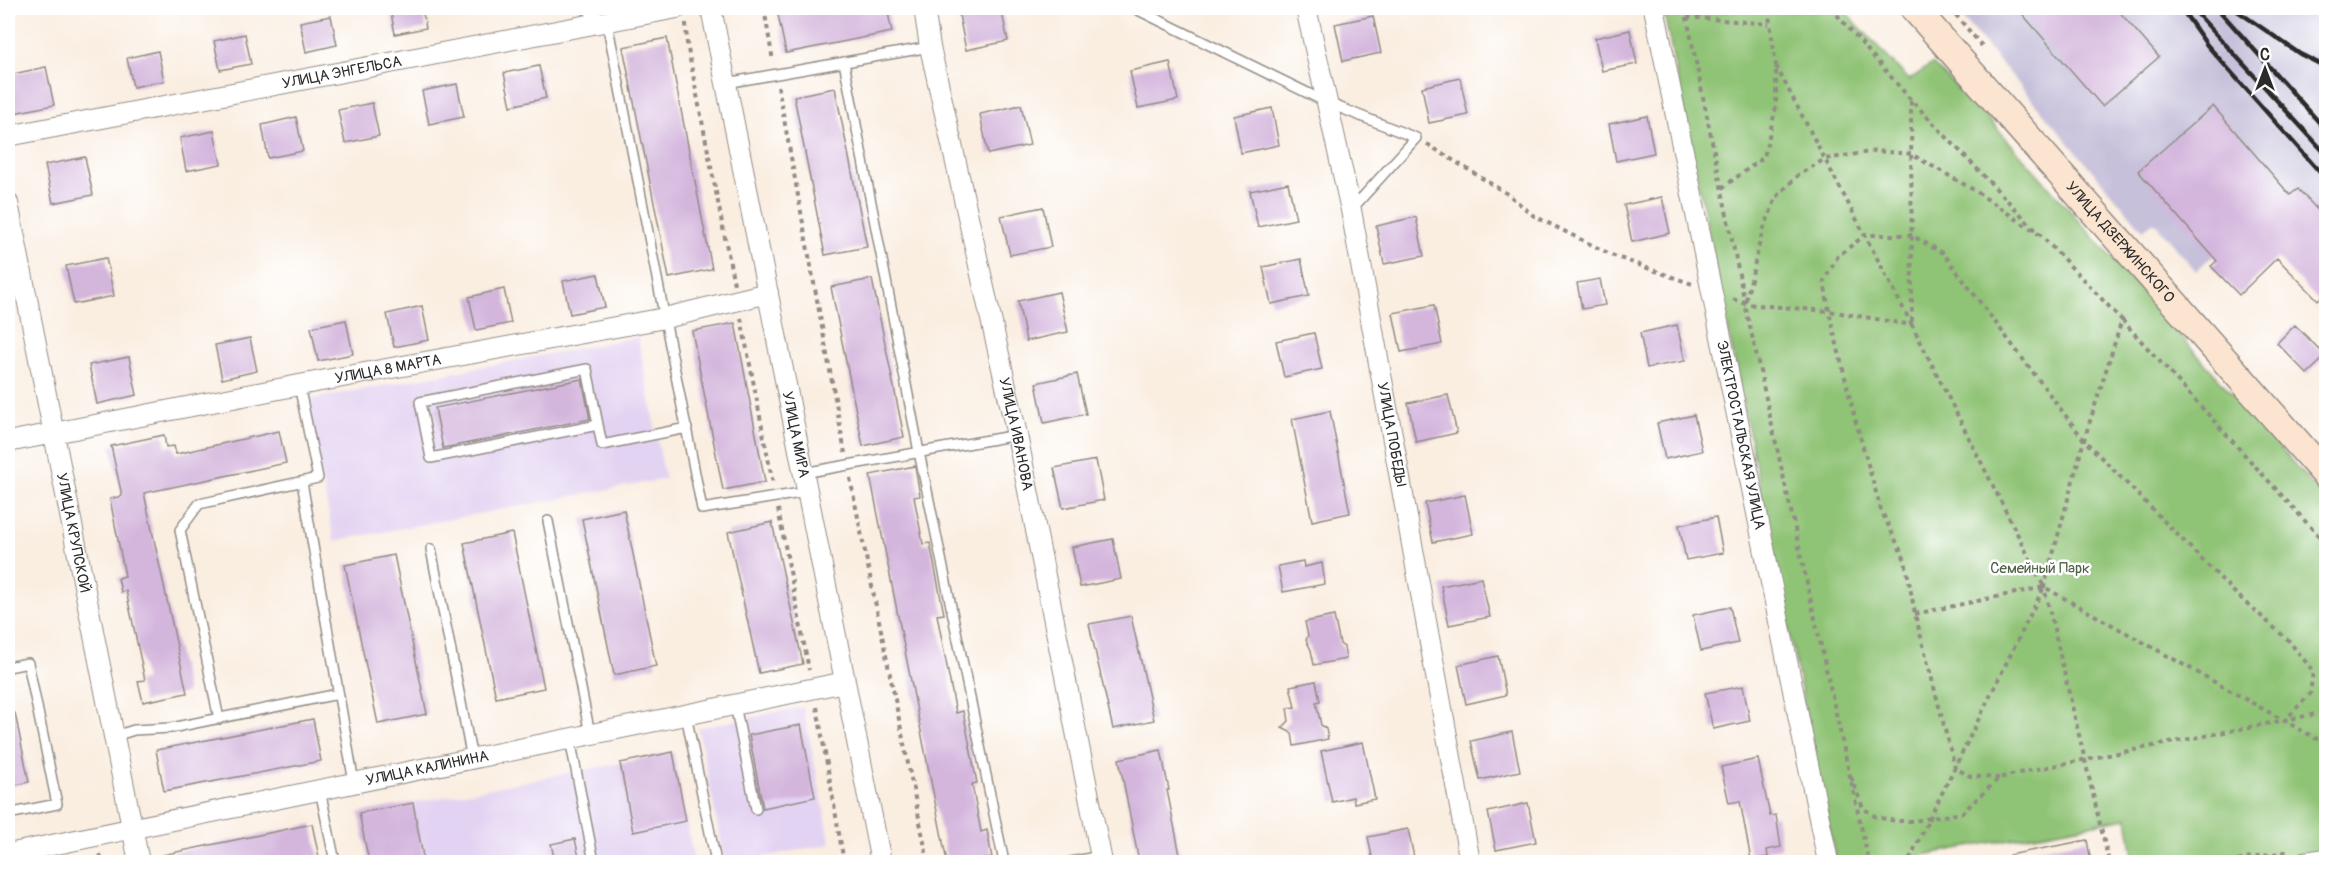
<svg xmlns="http://www.w3.org/2000/svg" width="2334" height="870" font-family="Pangolin,sans-serif">
  <rect width="100%" height="100%" fill="#fff"/>
  <filter id="ink" filterUnits="userSpaceOnUse"><feTurbulence type="fractalNoise" baseFrequency=".0167" numOctaves="2"/><feDisplacementMap in="SourceGraphic" scale="12" xChannelSelector="R" yChannelSelector="G"/><feConvolveMatrix kernelMatrix="1 2 1 2 8 2 1 2 1" color-interpolation-filters="sRGB"/></filter>
  <filter id="wash" filterUnits="userSpaceOnUse"><feTurbulence type="fractalNoise" baseFrequency=".008" numOctaves="4" result="noise"/><feDisplacementMap in="SourceGraphic" scale="24" xChannelSelector="R" yChannelSelector="G"/><feGaussianBlur stdDeviation="1.35" result="paint"/><feColorMatrix in="noise" values="0 0 0 0 0 0 0 0 0 0 0 0 0 0 0 0 0 1.4 0 .05"/><feComposite in="paint" operator="in"/></filter>
  <g filter="url(#wash)">
    <rect width="100%" height="100%" fill="#faeee1"/>
    <!-- built -->
    <path fill="#e3d3f2" d="M638,337L665,479L334,541L307,400Z
      M803,707L831,844L735,862H725L698,728Z
      M620,763L633,831L686,821L694,862H424L413,803Z"/>
    <!-- industrial -->
    <path fill="#c6c0da" d="M1954,8H2326V266L2273,210L2289,183L2196,271L2154,222L2143,230Z"/>
    <!-- green -->
    <path fill="#8fc374" stroke="#5d7750" stroke-width="1.5" d="M1663,8H1842L1909,80L1932,64L1981,110L2326,500V852L2270,862H2134L2127,818L1885,862H1836Z"/>
    <g id="blocks">
      <!-- building -->
      <path fill="#d4b6dd" d="M390,8H422L426,28L395,34Z
        M792,8H887L892,32L786,53L777,10Z
        M969,8H1001L1008,41L966,50L958,10Z
        M2017,8H2116L2159,57L2102,106Z
        M331,16L337,45L306,52L300,22Z
        M1373,16L1381,53L1343,61L1335,24Z
        M1630,30L1637,64L1602,71L1595,38Z
        M245,34L251,64L220,70L214,41Z
        M667,38L712,269L669,278L623,47Z
        M158,51L164,81L133,87L127,58Z
        M1170,62L1178,100L1138,108L1130,71Z
        M539,66L546,98L511,106L504,73Z
        M46,67L54,105L14,113L8,75Z
        M1460,78L1468,115L1429,123L1422,87Z
        M457,84L464,117L429,124L422,91Z
        M835,88L867,247L825,255L794,96Z
        M372,103L379,136L345,143L338,110Z
        M1021,105L1030,145L988,154L980,114Z
        M2213,106L2290,195L2298,189L2326,219V292L2318,300L2277,258L2239,295L2211,266L2217,261L2138,171Z
        M1272,108L1279,145L1241,153L1234,116Z
        M1647,116L1654,153L1616,161L1609,124Z
        M296,117L303,151L268,158L262,125Z
        M214,131L221,164L186,171L180,138Z
        M85,157L93,195L53,203L45,165Z
        M1288,183L1296,219L1258,227L1250,191Z
        M1662,197L1670,233L1632,242L1624,205Z
        M1043,207L1051,247L1010,255L1001,216Z
        M1416,217L1424,256L1384,264L1376,226Z
        M106,258L114,296L74,304L66,266Z
        M1301,259L1309,296L1271,304L1263,267Z
        M598,274L605,307L570,314L563,281Z
        M872,279L904,437L863,446L831,287Z
        M1600,279L1605,305L1582,309L1577,283Z
        M504,289L511,323L476,330L469,297Z
        M1059,292L1068,332L1026,341L1018,301Z
        M1434,305L1442,344L1401,352L1393,313Z
        M422,306L429,340L394,347L387,314Z
        M346,320L353,354L318,361L311,327Z
        M735,323L765,482L723,490L692,331Z
        M1677,325L1685,361L1647,368L1640,333Z
        M2295,325L2326,356L2307,374L2277,343Z
        M1314,333L1322,369L1284,377L1276,341Z
        M250,338L257,371L222,379L215,345Z
        M129,357L137,395L97,404L89,365Z
        M1077,374L1086,414L1044,423L1036,383Z
        M582,379L590,419L443,448L435,408Z
        M1448,395L1457,433L1416,442L1408,403Z
        M1330,411L1350,513L1312,521L1292,419Z
        M1694,415L1702,451L1665,459L1657,423Z
        M279,431L286,463L144,493L187,693L143,702L138,681L145,680L126,591L121,592L118,578L125,576L110,499L122,496L111,446L164,435L166,447L174,446L176,454Z
        M1096,460L1104,500L1063,508L1054,468Z
        M915,466L920,496L914,497L923,544L930,543L944,614L937,615L956,713L963,711L977,783L972,784L981,832L987,830L992,858L971,862H947L870,475Z
        M1465,495L1473,534L1433,542L1425,503Z
        M624,510L656,666L614,675L582,519Z
        M1716,517L1723,553L1686,560L1679,525Z
        M772,522L803,664L759,673L728,532Z
        M512,533L544,688L496,698L464,543Z
        M1113,539L1121,579L1080,587L1072,547Z
        M394,555L427,714L378,724L345,565Z
        M1303,561L1304,567L1322,563L1325,584L1283,592L1278,566Z
        M1481,578L1490,617L1449,625L1441,586Z
        M1730,607L1738,643L1701,651L1693,615Z
        M1131,616L1154,720L1113,729L1089,624Z
        M1334,616L1340,644L1344,647L1346,659L1314,665L1311,650L1306,640L1308,636L1305,622Z
        M1498,656L1506,695L1466,704L1458,665Z
        M1316,681L1320,701L1316,702L1321,725L1326,729L1328,739L1294,746L1292,733L1282,728L1289,721L1287,708L1295,707L1290,686Z
        M1743,686L1750,721L1713,729L1705,693Z
        M15,713L29,782L8,787V714Z
        M313,719L321,761L164,791L156,750Z
        M801,725L815,797L763,808L749,735Z
        M1512,732L1520,771L1480,780L1471,741Z
        M1363,742L1375,799L1354,803L1353,797L1332,802L1321,751Z
        M1161,750L1169,790H1167L1180,855L1139,862L1119,759Z
        M673,752L686,821L633,832L620,763Z
        M1758,759L1770,816L1776,815L1781,847L1767,850L1768,857L1751,860L1740,801L1729,803L1721,767Z
        M413,803L424,862H369L359,813Z
        M1528,803L1536,842L1496,850L1488,812Z
        M312,824L320,862H163L162,855Z
        M1408,829L1415,862H1373L1368,837Z
        M575,839L580,862H555L551,844Z
        M2087,840L2091,862H2010L2009,855Z"/>
    </g>
  </g>
  <g filter="url(#ink)">
    <use href="#blocks" fill-opacity="0" stroke="#928c86" stroke-width="1.5"/>
    <g fill="none" stroke-linecap="round" stroke-linejoin="round">
      <!-- service casing -->
      <g stroke="#928c86" stroke-width="12">
        <path id="service" d="M584,8L607,22L702,509L807,492
          M1134,8L1328,103L1416,138L1351,210
          M844,62L919,452L1004,862
          M726,83L930,47
          M598,425L431,458L420,402L587,369L602,445L687,428
          M803,473L1017,435
          M302,482L354,783
          M548,521L590,734
          M431,549L472,759
          M8,667L28,663L57,804L8,814
          M735,705L756,809
          M686,715L716,862
          M219,719L180,530L199,504L318,478L299,385
          M115,736L134,730L171,728L338,694
          M570,739L594,862
          M320,790L335,862
          M1071,862L1100,856"/>
      </g>
      <!-- minor casing -->
      <g stroke="#928c86" stroke-width="22">
        <g id="minor">
          <path id="s1" d="M711,8L881,862"/>
          <path id="s2" d="M924,8L930,47L1017,435L1102,862"/>
          <path id="s3" d="M1306,8L1351,210L1470,862"/>
          <path id="s4" d="M1654,8L1828,862"/>
          <path id="s5" d="M8,136L677,8"/>
          <path id="s6" d="M8,203L139,862"/>
          <path id="s7" d="M8,442L299,385L665,318L768,293"/>
          <path id="s8" d="M8,854L845,682"/>
          <path d="M2305,862L2326,859"/>
        </g>
      </g>
      <!-- secondary casing -->
      <g stroke="#928c86" stroke-width="30">
        <g id="secondary">
          <path id="s9" d="M1914,8L2326,475"/>
        </g>
      </g>
      <!-- path -->
      <path stroke="#928c86" stroke-width="4" stroke-dasharray="4.5 4.5" stroke-linecap="butt" d="M764,8L773,61
        M1685,8L1745,304L1869,862
        M1831,8L1911,100L2122,320L2084,440L2044,587L2109,862
        M1950,8L1982,46
        M1687,17L1769,24
        M686,23L687,44L734,284
        M1776,66L1912,325
        M778,86L845,453
        M1911,101L1912,324
        M1427,144L1509,195L1534,216L1614,256L1692,284
        M1722,188L1764,157L1776,107V66L1768,8
        M1733,299L1745,304L1829,311L1912,325L2044,587L1908,862
        M1746,300L1762,233L1776,198L1798,175L1825,159L1876,151L1911,154L1974,190L2038,234
        M741,318L773,484
        M2122,320L2326,544
        M850,478L928,862
        M778,509L809,670
        M1915,614L2044,587L2326,744
        M817,707L844,862
        M1851,777L1863,808L1876,817L1896,821H1913L1962,813L1999,778L2032,770L2326,712
        M1999,778L1970,776L1955,768L1915,614L1905,560L1881,510L1855,419L1829,311L1824,281L1838,256L1865,235H1911L1943,253L2084,440L2234,592L2289,641L2313,671L2310,694L2284,721
        M92,862L102,855
        M2229,862L2290,851"/>
      <!-- service -->
      <use href="#service" stroke="#fff" stroke-width="9"/>
      <!-- minor -->
      <use href="#minor" stroke="#fff" stroke-width="20"/>
      <!-- secondary -->
      <use href="#secondary" stroke="#fce5d0" stroke-width="27"/>
      <!-- rail -->
      <path stroke="#2b2b2b" stroke-width="4.5" d="M2181,8L2207,45L2326,179
        M2192,8L2326,154
        M2217,8L2326,130
        M2233,8L2300,54L2326,67"/>
    </g>
  </g>
  <g text-anchor="middle" dominant-baseline="central" stroke-width="5" stroke-linejoin="round" paint-order="stroke">
    <!-- street labels -->
    <g font-size="15" fill="#2b2b2b" stroke="#fff">
      <text stroke="none"><textPath href="#s5" startOffset="340">УЛИЦА ЭНГЕЛЬСА</textPath></text>
      <text stroke="none"><textPath href="#s9" startOffset="312">УЛИЦА ДЗЕРЖИНСКОГО</textPath></text>
      <text stroke="none"><textPath href="#s7" startOffset="387">УЛИЦА 8 МАРТА</textPath></text>
      <text stroke="none"><textPath href="#s2" startOffset="436">УЛИЦА ИВАНОВА</textPath></text>
      <text stroke="none"><textPath href="#s3" startOffset="435">УЛИЦА ПОБЕДЫ</textPath></text>
      <text stroke="none"><textPath href="#s1" startOffset="435">УЛИЦА МИРА</textPath></text>
      <text stroke="none"><textPath href="#s4" startOffset="436">ЭЛЕКТРОСТАЛЬСКАЯ УЛИЦА</textPath></text>
      <text stroke="none"><textPath href="#s6" startOffset="336">УЛИЦА КРУПСКОЙ</textPath></text>
      <text stroke="none"><textPath href="#s8" startOffset="428">УЛИЦА КАЛИНИНА</textPath></text>
    </g>
    <!-- park labels -->
    <g font-size="15" fill="#4e6045" stroke="#fff">
      <text x="2040" y="568">Семейный Парк</text>
    </g>
  </g>
  <!-- margin -->
  <rect width="2334" height="870" fill="none" stroke="#fff" stroke-width="30"/>
  <!-- north arrow -->
  <g transform="translate(2265 69)" stroke="#ffffff" stroke-width="4.5" paint-order="stroke">
  <path d="M0-4.5L10 22L0 15L-10 22Z" fill="#2b2b2b"/>
  <text y="-9" font-size="16" font-weight="bold" text-anchor="middle" fill="#2b2b2b">С</text>
  </g>
</svg>
